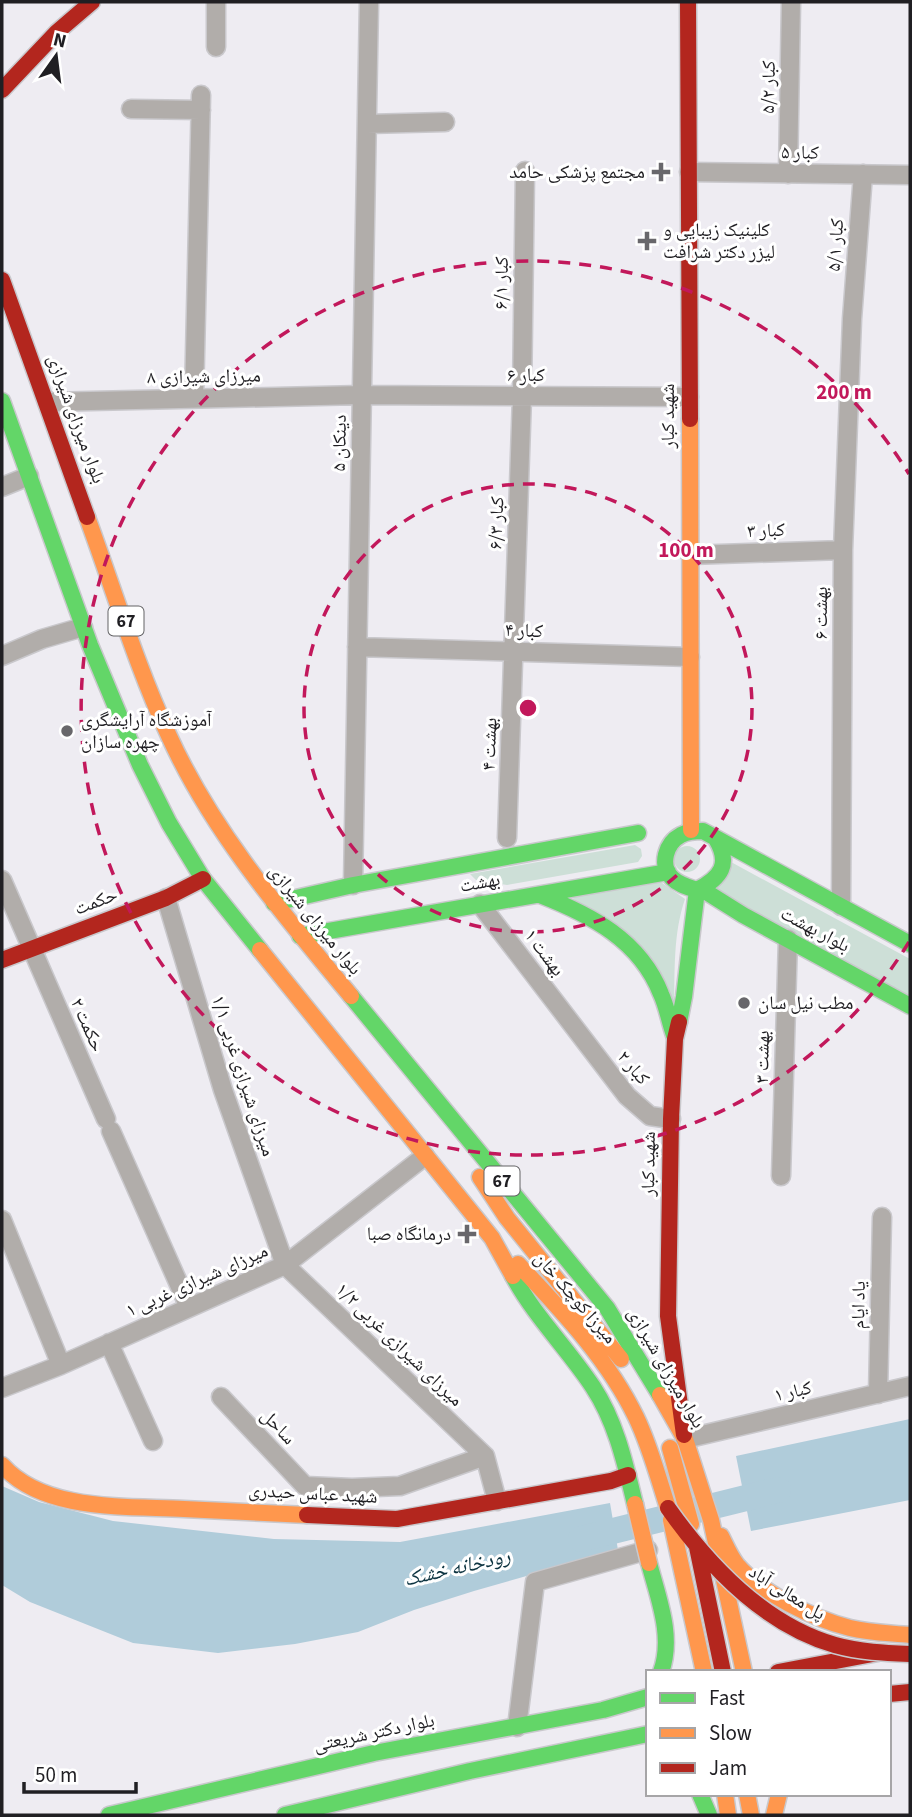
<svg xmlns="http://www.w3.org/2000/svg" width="912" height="1817" font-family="'Source Sans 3','Noto Naskh Arabic',sans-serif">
  <rect width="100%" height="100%" fill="#eeecf2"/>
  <!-- green -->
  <path fill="#cddfd7" d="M635,845L641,849L642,856L638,862L507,885L476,880L470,874Z
    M674 859a13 13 0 1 1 26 0a13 13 0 1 1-26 0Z
    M731,862L910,959V998L715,891Z
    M655,878L685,899C673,934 675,971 674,1007L570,895Z"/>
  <!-- water -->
  <path fill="#b0ccda" d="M910,1419V1500L751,1531L736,1456Z
    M2,1486L39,1502L113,1521L274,1539L400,1542L610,1503L618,1550L474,1591L414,1610L358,1632L295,1644L218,1653L133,1643L30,1602L2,1585Z"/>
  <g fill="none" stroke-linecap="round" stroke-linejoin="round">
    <!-- river -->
    <path stroke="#b0ccda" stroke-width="26" d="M581,1539L778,1490"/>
    <!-- street casing -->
    <g stroke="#c9c8cc" stroke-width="21">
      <path id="street" d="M216,47V2
        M131,109L201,110
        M367,124L445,122
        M689,172L910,175
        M788,174L791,2
        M194,398L201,95
        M47,402L362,395L689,397
        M2,487L29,476
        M690,555L843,550
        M357,647L690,657
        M2,656L42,639L83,627
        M507,838L522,396L525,171
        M2,880L106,1119
        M353,885L369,2
        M166,898L223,1090L285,1265L485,1456
        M480,904L627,1096L650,1116L671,1119
        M841,906L843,550L852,319L863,174
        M111,1131L189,1307
        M781,1176L788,939
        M2,1220L61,1365
        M109,1343L153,1441
        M2,1388L61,1365L285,1265L425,1156
        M878,1394L882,1217
        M221,1397L305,1486L352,1488L400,1486L485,1456
        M685,1439L910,1386
        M485,1456L497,1501
        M517,1727L535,1582L648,1550"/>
    </g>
    <!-- fast casing -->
    <g stroke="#c9c8cc" stroke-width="19">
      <path id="fast" d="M2,401L90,645L140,765L169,823L203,879L260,950
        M716,839C731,864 721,878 697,890C688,887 679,885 672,878C659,865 666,843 681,835C688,831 695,831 703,831L910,944
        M700,888L743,915L910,1006
        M540,895C591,915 640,940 661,994C667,1007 669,1021 674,1035
        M274,903L353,885L638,833
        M300,936L668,872
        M351,996L607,1308L660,1395
        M679,1022L684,997L697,890
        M513,1276C535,1317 568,1349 593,1387C616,1422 625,1463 635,1504
        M649,1563C658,1598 674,1636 661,1672
        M700,1794L709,1815
        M109,1815L374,1753L603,1710L648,1697
        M285,1815L470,1771L648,1734"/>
    </g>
    <!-- slow casing -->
    <g stroke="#c9c8cc" stroke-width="19">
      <path id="slow" d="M690,419L691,830
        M87,517C114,590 136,665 169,736C213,833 284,915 351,996
        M260,950L492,1238L513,1276
        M480,1177L507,1218L621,1359
        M518,1264C562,1311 608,1359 636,1417C650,1446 658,1477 668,1508
        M660,1395L685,1439L711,1520L744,1672
        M670,1448L691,1524
        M2,1465C44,1512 126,1506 184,1509C225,1511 266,1513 307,1515
        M721,1536C726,1546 730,1556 737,1565C761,1593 814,1619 850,1628C870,1633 890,1633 910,1635
        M725,1794L728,1815
        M747,1794L751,1815
        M774,1815L779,1794"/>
    </g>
    <!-- jam casing -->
    <g stroke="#c9c8cc" stroke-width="19">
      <path id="jam" d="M688,2L690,419
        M2,90L57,32L92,2
        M2,280L87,517
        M2,960L166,898L203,879
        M679,1022L675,1039L671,1119L668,1316L684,1435
        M307,1515L397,1519L611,1481L628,1475
        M778,1672L878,1653
        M889,1694L910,1692"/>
    </g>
    <!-- street -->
    <use href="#street" stroke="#b1adaa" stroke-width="18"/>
    <!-- fast -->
    <use href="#fast" stroke="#63d668" stroke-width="16"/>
    <!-- slow -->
    <use href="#slow" stroke="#ff974d" stroke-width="16"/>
    <!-- jam -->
    <use href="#jam" stroke="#b3261e" stroke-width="16"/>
    <!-- slow-bridge casing -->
    <g stroke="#c9c8cc" stroke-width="19" stroke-linecap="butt">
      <path id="slow-bridge" d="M635,1504L649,1563
        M671,1520L704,1672"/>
    </g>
    <!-- jam-bridge casing -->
    <g stroke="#c9c8cc" stroke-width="19" stroke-linecap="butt">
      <path id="jam-bridge" d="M668,1508C709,1566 765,1625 835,1645C860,1652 885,1653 910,1654
        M697,1547L723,1672"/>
    </g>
    <!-- slow-bridge -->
    <use href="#slow-bridge" stroke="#ff974d" stroke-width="16"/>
    <!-- jam-bridge -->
    <use href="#jam-bridge" stroke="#b3261e" stroke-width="16"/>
  </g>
  <!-- distance rings -->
  <g fill="none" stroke="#c2185b" stroke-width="3.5" stroke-dasharray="12 9">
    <circle cx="528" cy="708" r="224"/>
    <path d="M909 942A447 447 0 1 1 909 474"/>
  </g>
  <!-- markers -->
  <g fill="#68676b" stroke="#fff" stroke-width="2.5">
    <path d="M657.5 161.5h7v7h7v7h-7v7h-7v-7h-7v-7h7z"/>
    <path d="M643.5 230.5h7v7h7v7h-7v7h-7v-7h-7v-7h7z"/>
    <circle cx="67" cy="731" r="7"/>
    <circle cx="744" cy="1003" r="7"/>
    <path d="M463.5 1223.5h7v7h7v7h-7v7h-7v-7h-7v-7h7z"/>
  </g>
  <g text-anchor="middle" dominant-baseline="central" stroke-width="6" stroke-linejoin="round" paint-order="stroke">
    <!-- shield labels -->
    <g fill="#fff" stroke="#636265" stroke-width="2">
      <rect x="108.5" y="606.5" width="35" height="29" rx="5"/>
      <rect x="484.5" y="1166.5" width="35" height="29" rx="5"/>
    </g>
    <g font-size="18" font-weight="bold" fill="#201f23">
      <text x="126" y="621">67</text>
      <text x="502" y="1181">67</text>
    </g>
    <!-- street labels -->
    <g font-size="19" fill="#201f23" stroke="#fff">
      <text transform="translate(769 87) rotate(-89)">۵/۲ کبار</text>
      <text transform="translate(800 153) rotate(1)">۵ کبار</text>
      <text transform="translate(836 245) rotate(-86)">۵/۱ کبار</text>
      <text transform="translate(502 283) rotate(-89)">۶/۱ کبار</text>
      <text x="526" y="375">۶ کبار</text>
      <text transform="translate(204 377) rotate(-1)">۸ میرزای شیرازی</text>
      <text transform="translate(668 416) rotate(-90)">شهید کبار</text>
      <text transform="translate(76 419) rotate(70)">بلوار میرزای شیرازی</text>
      <text transform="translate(340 443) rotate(-89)">۵ دینکان</text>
      <text transform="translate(497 523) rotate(-88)">۶/۳ کبار</text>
      <text transform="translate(766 531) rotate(-2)">۳ کبار</text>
      <text transform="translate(821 613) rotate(-90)">۶ بهشت</text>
      <text transform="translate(524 631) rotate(2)">۴ کبار</text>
      <text transform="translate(490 744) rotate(-88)">۴ بهشت</text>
      <text transform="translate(480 883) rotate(-10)">بهشت</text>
      <text transform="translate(96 902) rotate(-21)">حکمت</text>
      <text transform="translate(315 920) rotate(51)">بلوار میرزای شیرازی</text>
      <text transform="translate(815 930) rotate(28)">بلوار بهشت</text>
      <text transform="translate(544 953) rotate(53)">۱ بهشت</text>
      <text transform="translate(87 1025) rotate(66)">۲ حکمت</text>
      <text transform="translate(763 1057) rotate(-89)">۳ بهشت</text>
      <text transform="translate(633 1068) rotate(50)">۲ کبار</text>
      <text transform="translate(243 1076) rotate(72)">۱/۱ میرزای شیرازی غربی</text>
      <text transform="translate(649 1164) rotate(-89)">شهید کبار</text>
      <text transform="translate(197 1281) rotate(-24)">۱ میرزای شیرازی غربی</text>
      <text transform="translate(575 1298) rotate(49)">میرزا کوچک خان</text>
      <text transform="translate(859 1305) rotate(-89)">یاد ایام</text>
      <text transform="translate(399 1345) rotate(44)">۱/۲ میرزای شیرازی غربی</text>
      <text transform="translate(666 1368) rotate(60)">بلوار میرزای شیرازی</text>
      <text transform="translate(793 1392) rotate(-13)">۱ کبار</text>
      <text transform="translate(278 1427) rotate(47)">ساحل</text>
      <text transform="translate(313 1494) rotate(3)">شهید عباس حیدری</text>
      <text transform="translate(787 1593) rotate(32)">پل معالی آباد</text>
      <text transform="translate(374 1733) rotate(-12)">بلوار دکتر شریعتی</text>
    </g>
    <!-- poi labels -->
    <g font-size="19" fill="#201f23" stroke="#fff" text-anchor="start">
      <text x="645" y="172" text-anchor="end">مجتمع پزشکی حامد</text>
      <text x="663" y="230">کلینیک زیبایی و<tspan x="663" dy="22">لیزر دکتر شرافت</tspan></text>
      <text x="81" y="720">آموزشگاه آرایشگری<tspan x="81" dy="22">چهره سازان</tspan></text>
      <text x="758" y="1003">مطب نیل سان</text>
      <text x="451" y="1234" text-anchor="end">درمانگاه صبا</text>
    </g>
    <!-- water labels -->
    <g font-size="21" font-style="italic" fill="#0c3340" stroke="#fff">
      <text transform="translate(457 1567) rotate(-13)">رودخانه خشک</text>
    </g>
  </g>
  <circle cx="528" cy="708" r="10" fill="#c2185b" stroke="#fff" stroke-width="3.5"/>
  <g font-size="21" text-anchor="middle" font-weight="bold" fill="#c2185b" stroke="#fff" stroke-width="6" stroke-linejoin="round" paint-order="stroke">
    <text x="844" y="399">200 m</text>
    <text x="686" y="557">100 m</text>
  </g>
  <!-- border -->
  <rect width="912" height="1817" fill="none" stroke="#201f23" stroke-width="7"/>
  <!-- legend -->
  <rect x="646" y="1670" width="245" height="126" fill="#ffffff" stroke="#a6a5a7" stroke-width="2"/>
  <rect x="660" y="1693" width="35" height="10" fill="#63d668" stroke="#a6a5a7" stroke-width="2"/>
  <text x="709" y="1705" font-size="21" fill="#201f23">Fast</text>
  <rect x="660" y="1728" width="35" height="10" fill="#ff974d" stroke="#a6a5a7" stroke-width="2"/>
  <text x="709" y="1740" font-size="21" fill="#201f23">Slow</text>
  <rect x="660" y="1763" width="35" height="10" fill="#b3261e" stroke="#a6a5a7" stroke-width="2"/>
  <text x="709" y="1775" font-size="21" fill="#201f23">Jam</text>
  <!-- north arrow -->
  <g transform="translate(56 56) rotate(14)" stroke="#ffffff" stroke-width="5" paint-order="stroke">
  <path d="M0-5L12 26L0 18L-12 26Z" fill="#201f23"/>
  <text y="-10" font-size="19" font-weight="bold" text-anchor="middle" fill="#201f23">N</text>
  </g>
  <!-- scale -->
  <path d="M24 1782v10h112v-10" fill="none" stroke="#201f23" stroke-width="3.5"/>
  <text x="35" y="1782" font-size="21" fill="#201f23" stroke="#ffffff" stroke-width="5" paint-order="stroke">50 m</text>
</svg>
